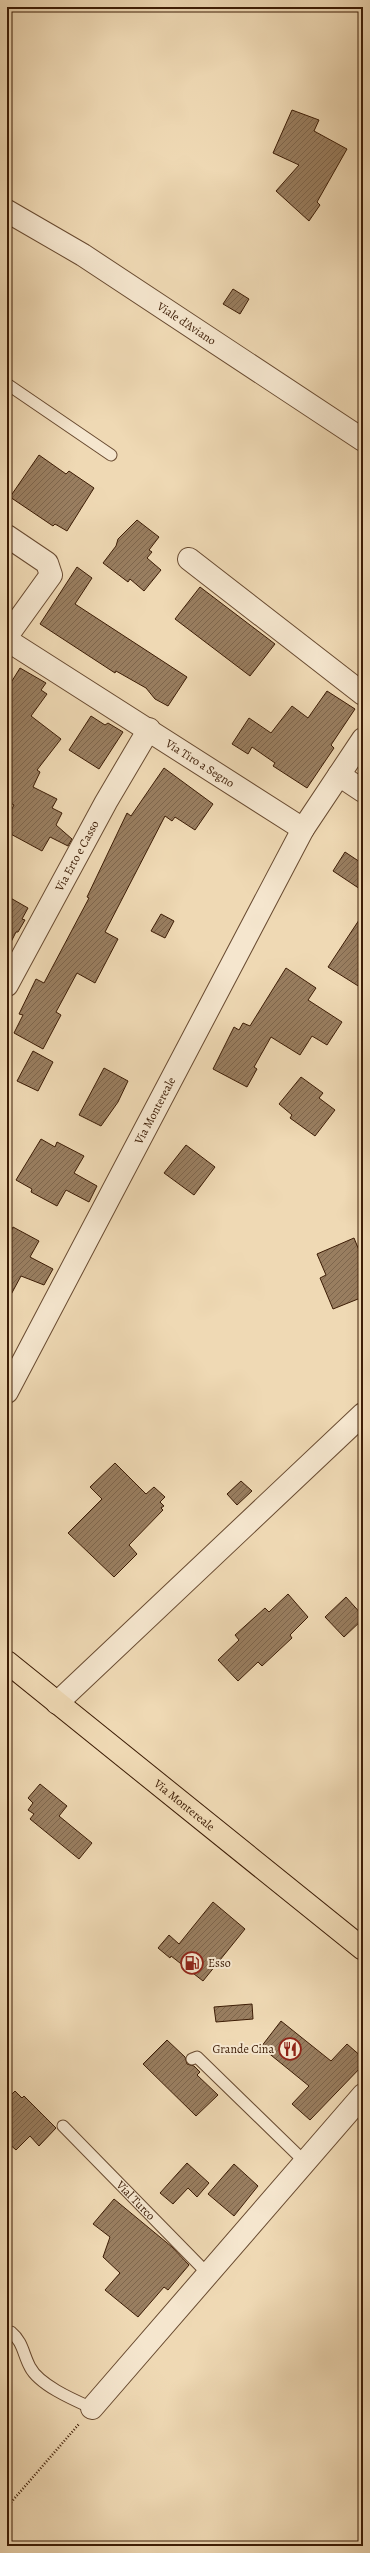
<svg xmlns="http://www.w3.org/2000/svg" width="370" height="2553" font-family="Alegreya,serif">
  <defs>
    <pattern id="building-hatch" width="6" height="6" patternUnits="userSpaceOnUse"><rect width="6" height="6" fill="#997e60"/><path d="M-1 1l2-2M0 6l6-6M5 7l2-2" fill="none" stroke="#7e664d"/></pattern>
  </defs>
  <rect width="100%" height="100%" fill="#efd9b4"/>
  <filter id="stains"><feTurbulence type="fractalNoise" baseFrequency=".005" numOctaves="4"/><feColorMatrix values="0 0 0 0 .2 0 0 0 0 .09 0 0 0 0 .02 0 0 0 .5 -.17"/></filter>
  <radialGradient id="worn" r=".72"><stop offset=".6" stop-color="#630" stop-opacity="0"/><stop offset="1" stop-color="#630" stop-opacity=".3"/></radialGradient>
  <!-- building -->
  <path fill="url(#building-hatch)" stroke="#3c1c05" d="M292,110L319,120L314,131L347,149L317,202L320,205L309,221L276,191L299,165L273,153Z
    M233,289L249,299L240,314L223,304Z
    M39,455L66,474L69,471L94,488L67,531L55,524L53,526L10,497Z
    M137,520L159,537L149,550L152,552L147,558L161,570L144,591L130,579L128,582L103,563L116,546L118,539Z
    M77,567L92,578L75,604L187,677L168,706L155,699L146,688L116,671L115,673L40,624Z
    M200,587L275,644L250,676L175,619Z
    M20,668L46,683L41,690L47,694L31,716L61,739L37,770L40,772L33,787L57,799L52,808L62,813L56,825L72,839L68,846L50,837L42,851L7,832V818L14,805L7,801V689Z
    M327,691L355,709L331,745L334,748L307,788L273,766L275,763L252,747L248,754L232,744L249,718L271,733L292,706L308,718Z
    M91,716L105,725L108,723L123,732L99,769L69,750Z
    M164,768L213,804L195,830L175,817L172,821L165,816L105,932L118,939L95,983L77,973L56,1012L61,1015L43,1049L14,1033L23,1015L19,1014L36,979L44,983L89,898L87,897L127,813L131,816Z
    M345,852L363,864V891L333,871Z
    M7,896L28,908L22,919L25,920L18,932H16L7,950Z
    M161,914L174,921L165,938L151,931Z
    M363,914V989L328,967Z
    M286,968L316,988L308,1000L342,1022L327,1045L312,1036L300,1055L271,1037L254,1067L257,1069L247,1087L213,1069L234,1027L239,1030L243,1023L250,1026Z
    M33,1051L53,1062L38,1091L17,1081Z
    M104,1068L128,1081L118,1102L101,1126L79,1115Z
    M301,1077L323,1093L319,1098L335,1110L315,1136L290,1118L292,1115L279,1104Z
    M41,1139L55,1147L57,1142L84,1156L74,1173L97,1186L89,1202L66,1190L57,1206L31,1192L32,1189L16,1180Z
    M186,1145L215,1167L194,1195L164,1173Z
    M13,1227L39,1241L30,1257L53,1269L44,1285L21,1276L7,1302V1238Z
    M354,1238L363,1260V1297L333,1309L320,1278L326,1275L317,1254Z
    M115,1463L146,1494L154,1487L165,1497L160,1502L164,1506L161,1508L163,1510L129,1545L137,1554L114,1577L68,1533L102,1499L90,1487Z
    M241,1481L252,1491L237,1505L227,1494Z
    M288,1594L308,1617L290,1635L292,1638L262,1666L258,1662L238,1681L218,1660L239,1640L235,1635L265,1608L269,1612Z
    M346,1597L363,1616V1619L344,1637L325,1617Z
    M40,1784L67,1806L59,1816L92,1843L79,1859L30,1819L34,1814L28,1810L33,1803L28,1798Z
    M213,1902L245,1929L203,1981L171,1956L170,1958L158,1948L169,1935L179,1944Z
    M252,2004L253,2019L216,2022L214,2007Z
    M281,2021L331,2061L347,2044L363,2058V2065L310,2120L292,2104L309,2086L261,2047Z
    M167,2040L185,2057L187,2064L194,2066L200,2072L197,2075L218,2095L196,2116L143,2064Z
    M15,2091L22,2098L24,2096L56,2128L39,2146L30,2136L16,2150L7,2142V2099Z
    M187,2163L209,2183L197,2197L188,2188L173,2204L160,2193Z
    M234,2164L258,2186L234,2216L208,2194Z
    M114,2199L172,2247L189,2265L168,2290L164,2287L138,2317L105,2290L120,2273L103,2257L110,2237L93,2224Z"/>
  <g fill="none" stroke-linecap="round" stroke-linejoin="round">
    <!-- lane casing -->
    <g stroke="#694b31" stroke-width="13">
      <g id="lane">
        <path d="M7,384L111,455"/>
        <path d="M192,2059L197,2057L305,2162"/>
        <path id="s1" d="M63,2126L208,2274"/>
        <path d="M11,2332C23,2342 23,2354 30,2367C39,2385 74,2400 92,2408"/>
      </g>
    </g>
    <!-- street casing -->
    <g stroke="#694b31" stroke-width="24">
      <g id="street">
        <path id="s2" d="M7,211L83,255L363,440"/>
        <path d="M7,536L47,563L51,575L7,636"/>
        <path d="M189,559L363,694"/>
        <path id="s3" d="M7,640L303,829L363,739"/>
        <path d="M339,775L363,791"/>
        <path id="s4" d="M7,985L106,802L149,729"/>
        <path id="s5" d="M7,1392L303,829"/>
        <path d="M57,1703L363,1414"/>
        <path d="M92,2408L363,2095"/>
      </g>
    </g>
    <!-- primary casing -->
    <g stroke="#3c1c05" stroke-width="24">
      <g id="primary">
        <path id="s6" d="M7,1662L363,1949"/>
      </g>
    </g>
    <!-- path -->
    <path stroke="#3c1c05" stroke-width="2.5" stroke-dasharray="1 2" stroke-linecap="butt" d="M7,2507L79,2424"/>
    <!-- lane -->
    <use href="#lane" stroke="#f5e6ce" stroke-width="11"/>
    <!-- street -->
    <use href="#street" stroke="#f5e6ce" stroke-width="22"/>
    <!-- primary -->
    <use href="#primary" stroke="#efd9b4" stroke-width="22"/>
  </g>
  <!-- icons -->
  <defs>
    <g id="fuel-ring" transform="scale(1.15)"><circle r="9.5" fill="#f5e6ce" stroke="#8f2418" stroke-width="1.5"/><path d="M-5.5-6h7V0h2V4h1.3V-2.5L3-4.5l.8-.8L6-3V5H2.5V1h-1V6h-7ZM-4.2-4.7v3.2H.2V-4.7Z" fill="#8f2418"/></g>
    <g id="restaurant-ring" transform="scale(1.15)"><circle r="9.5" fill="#f5e6ce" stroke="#8f2418" stroke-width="1.5"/><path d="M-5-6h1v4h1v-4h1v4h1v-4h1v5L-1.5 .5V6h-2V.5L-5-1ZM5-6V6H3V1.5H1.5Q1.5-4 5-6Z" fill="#8f2418"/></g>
  </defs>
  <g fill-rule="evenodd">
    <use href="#fuel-ring" x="192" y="1963"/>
    <use href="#restaurant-ring" x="290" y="2049"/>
  </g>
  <g text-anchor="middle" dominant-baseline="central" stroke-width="4" stroke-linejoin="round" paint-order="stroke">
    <!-- street labels -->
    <g font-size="12" fill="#3c1c05" stroke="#f5e6ce">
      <text stroke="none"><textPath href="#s2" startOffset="212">Viale d'Aviano</textPath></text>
      <text stroke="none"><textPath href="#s3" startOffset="229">Via Tiro a Segno</textPath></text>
      <text stroke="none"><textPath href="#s4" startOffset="147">Via Erto e Casso</textPath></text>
      <text stroke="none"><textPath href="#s5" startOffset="318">Via Montereale</textPath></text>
      <text stroke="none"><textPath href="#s6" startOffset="228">Via Montereale</textPath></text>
      <text stroke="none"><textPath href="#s1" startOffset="104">Vial Turco</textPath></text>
    </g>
    <!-- poi labels -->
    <g font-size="12" fill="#3c1c05" stroke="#f5e6ce" text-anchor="start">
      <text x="208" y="1963">Esso</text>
      <text x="274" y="2049" text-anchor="end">Grande Cina</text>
    </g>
  </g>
  <!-- margin -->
  <rect width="370" height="2553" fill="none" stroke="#efd9b4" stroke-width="24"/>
  <rect x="8" y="8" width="354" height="2537" fill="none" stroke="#3c1c05" stroke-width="2"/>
  <rect x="12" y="12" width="346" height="2529" fill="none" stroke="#3c1c05"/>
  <rect width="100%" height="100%" filter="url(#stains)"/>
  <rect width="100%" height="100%" fill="url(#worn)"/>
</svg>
